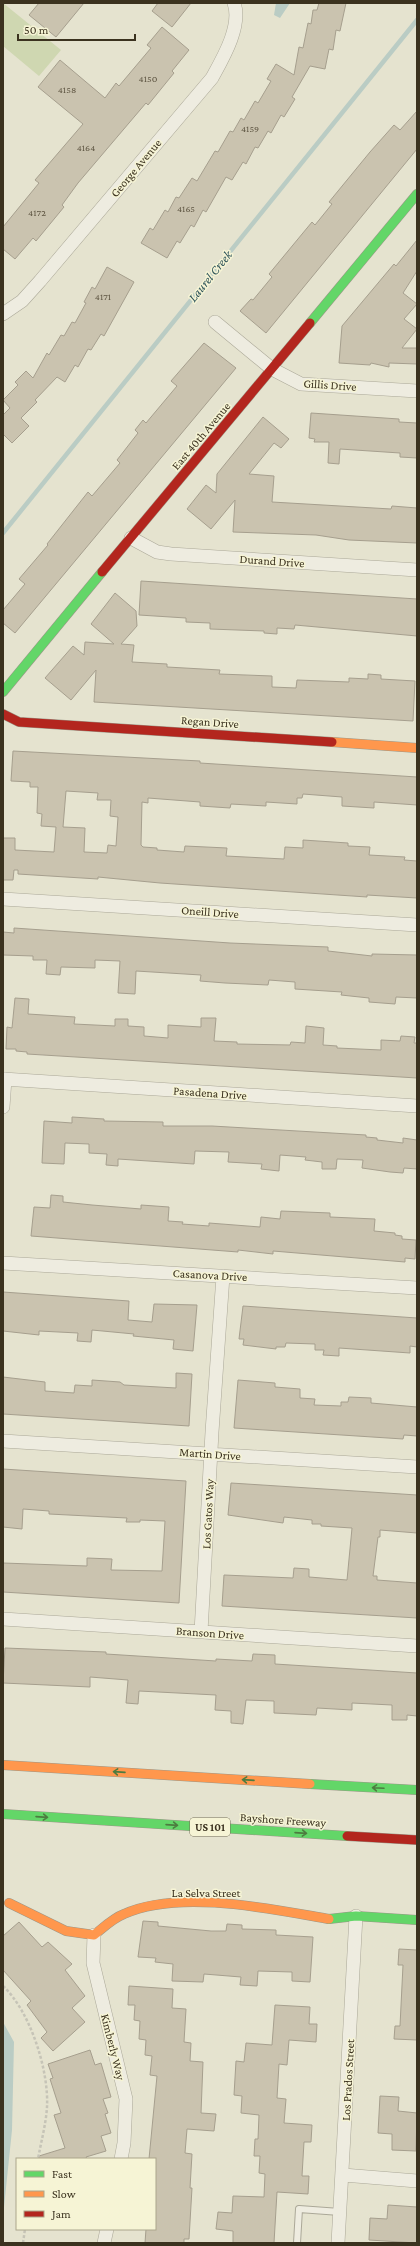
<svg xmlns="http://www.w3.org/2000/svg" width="420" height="2246" font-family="'Crimson Pro',serif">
  <rect width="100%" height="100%" fill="#e5e3cf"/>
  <!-- green -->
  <path fill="#cfd7b1" d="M3,3L61,50L39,76L3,46Z"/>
  <!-- water -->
  <path fill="#baccc4" d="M276,3H290L280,18L274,15Z
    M3,2022L14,2042L12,2130L3,2217Z"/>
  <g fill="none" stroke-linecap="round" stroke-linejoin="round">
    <!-- stream -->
    <path stroke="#baccc4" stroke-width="4.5" d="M3,533L417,20"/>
  </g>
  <!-- building -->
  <path fill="#cac3af" stroke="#a69f8e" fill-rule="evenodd" d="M39,3H84L56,37L29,15Z
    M158,3H191L172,27L152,11Z
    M319,3H346L340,31L336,30L333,50L329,49L325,69L310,66L292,97L295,99L284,117L281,115L271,133L268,131L258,148L255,147L246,164L243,162L232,180L226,177L206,212L203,210L194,227L191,225L180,243L177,241L167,258L141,243L150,228L153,230L165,210L168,212L176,197L179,198L192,178L197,181L215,151L218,152L230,131L233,132L241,118L244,120L255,101L258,103L271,81L267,79L276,64L294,75L299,47L303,48L308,23L311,24L313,10H317Z
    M162,27L189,50L172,71L174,73L148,105L146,103L78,183L62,205L64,207L36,241L33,238L15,259L3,249V227L39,183L35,180L83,124L38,87L60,60L105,98L116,83L119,86L151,48L147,45Z
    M417,111V149L266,333L240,311L251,299L253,300L272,277L269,274L312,222L315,225L332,204L329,202L370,152L394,125L400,130Z
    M417,240V271L403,293L417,304L404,319L417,329L402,348H417V364L389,363V367L371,363L370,365L339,363L342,326L394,264L396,266Z
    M107,267L134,282L104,336L101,334L91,350L88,349L78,367L75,365L65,382L57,377L35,400L37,402L21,418L29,426L12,443L3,434V415L10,408L3,400L18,385L15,382L26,371L33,378L47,353L49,355L61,335L64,336L72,322L75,323L86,303L84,302L92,287L95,289Z
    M204,343L236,368L15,633L3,623V610L25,584L19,579L48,545L47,544L88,492L92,496L120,463L117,460L138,433L135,430L143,420L146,423L177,386L171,381Z
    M311,413L399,419V422L417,423V458L400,457V453L340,449L339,464L328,463L329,442H314L315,439L309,438Z
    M263,417L289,439L281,448L274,443L249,474L274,476L272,502L391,509L392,506L417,508V543L349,540L316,535L233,532L235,500L211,529L187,509L206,485L216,493L217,474Z
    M141,581L417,599V636L295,625L294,629L277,628V634L264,633V631L210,629V623L186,622V618L139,615Z
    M115,593L136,611L137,626L121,644L134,645L132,662L167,664V667L220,670L219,674L272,676V687L296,688L297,680L349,682V678L368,679V674L381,675V679L415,681L413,721L94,702L96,670L71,700L45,678L73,646L84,655L85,642L114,644L91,624Z
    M13,751L200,761V763L417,777V805L374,802V808L342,806V797L303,794L302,798H297V804L266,802V806L231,804L230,808L200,806V802L148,798V803L142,802L141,845L143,847L157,848V850L184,852L185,846L227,848L226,856L284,859L285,847L303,848V840L348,843V846L370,847L369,855L405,857L404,860L417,861V898L367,895V897L160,883L98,877V879L18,874V870H14L13,880H3V838H15V850L54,852L56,827L41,826L42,814L37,813L38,787H30V782L11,781ZM66,791L98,793L97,800H111L110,816L118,817L116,846L108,845L107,853L84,852L85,828L63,827Z
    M14,928L230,943L328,947V951L372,956V954L417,955V998L396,997L395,1004L369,1002V998L341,995L342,992L295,989V982L269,980L268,985L225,983L200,981L201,975L136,971L135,994L118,993L120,961L95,960V968L61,967L60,975L46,974L47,960H33V956L3,955V932L14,933Z
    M15,998L29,999L28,1014L75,1017L74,1024L115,1026V1019H128V1026L144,1027V1036L168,1038V1025L201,1027V1018H216L214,1041L237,1042V1044L290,1045L291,1042L305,1043L306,1026L324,1028L323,1045L337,1046V1048L381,1050V1040L400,1041L401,1036L415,1037L414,1043H417V1078L27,1054V1052L16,1051V1049H6L7,1027L12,1028Z
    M72,1117L104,1119V1121L163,1122V1126H212L366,1135V1137L377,1138V1140L403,1143V1138L417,1140V1169L404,1168L403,1173L390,1172L362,1168L363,1160L337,1159L336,1169H322V1162L305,1160L306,1157L280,1155L279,1171L261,1169L262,1164L228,1162L229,1152L195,1151L194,1164L118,1159V1166L106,1165L107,1154L89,1153V1144L65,1143L64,1164L42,1163L44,1121L72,1123Z
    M51,1195L63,1196V1202L92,1205L141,1209V1205L169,1207L168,1221L183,1222L182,1224L209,1226V1223L260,1227L261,1217L280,1219L281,1211L330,1213V1217L375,1219L374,1231L395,1233V1235L402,1236V1239L416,1240L415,1259L405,1258V1262L273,1251V1254L238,1250V1252L31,1236L34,1207L50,1208Z
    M3,1292L129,1301L128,1320L152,1322L154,1304L197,1305L193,1351L173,1349L174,1340L133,1336L134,1334L92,1330L91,1342L77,1341L78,1333L39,1331V1335L3,1331Z
    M243,1306L417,1318V1347L410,1346V1353L339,1348V1356L323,1355L324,1350H315V1344L286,1343L285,1347H276V1349L243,1345L244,1339H239Z
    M176,1373L192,1374L189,1426L3,1414V1377L45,1382V1391L74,1393L75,1385L92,1386V1380L120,1382L124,1385L176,1388Z
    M238,1380L275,1383V1387L300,1389V1398L315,1399L314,1405L341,1406V1402H348L349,1397L371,1398V1403L417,1407V1436L404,1435L403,1439L234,1428Z
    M3,1469L186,1481L179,1603L3,1592V1563L87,1566V1558L112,1559L111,1570L162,1571L165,1521L140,1520V1522H126L127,1518L49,1514V1511L23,1509L22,1529L3,1527Z
    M231,1483L417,1495V1533L380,1530V1537H378L373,1576H377V1580L417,1583V1618L222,1606L224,1575L293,1578L294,1568L309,1569V1577L347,1580L352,1528L321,1526V1524H312V1520L284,1517L283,1523L228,1515Z
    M5,1648L106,1652V1654L216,1661V1659L252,1661L253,1654L275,1655V1664L417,1673V1716L407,1715V1720H392V1705L352,1703V1710L317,1708L316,1715L274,1713V1701L246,1700L243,1724L231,1723V1711L215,1710L216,1695L139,1691L138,1704L126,1703L128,1680L90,1677V1687L3,1683Z
    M143,1921L158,1922V1926L211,1931H226L227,1924L242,1925V1929L276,1930V1935L313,1937L310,1982L292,1981V1972L258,1971L257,1986L240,1985L241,1977L204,1974L203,1982L172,1981L173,1964L155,1962L156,1958L138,1957Z
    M19,1922L42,1947L48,1942L72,1964L65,1970L85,1996L72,2008L85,2022L53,2051L41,2038L47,2032L27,2005L31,2001L3,1970V1936Z
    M399,1949L417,1950V2040L394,2039L395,2026H400L403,1965H398Z
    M129,1986L173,1989L172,2008L186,2009L184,2042L191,2043L190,2061L203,2062L201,2113L216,2114L214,2131L187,2129L185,2153L192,2154L190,2188H192L189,2239H184V2243H145L146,2229H155V2159H149L157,2076L150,2075L152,2056L145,2055L146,2040L139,2039L140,2021L134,2020L135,2005H128Z
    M275,2005L310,2007L309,2024H317L316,2042L289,2040L287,2065L279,2064L277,2098L286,2099L284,2123L312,2125L311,2142H304L302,2176H309L308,2194L277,2192L274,2243H233V2231L216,2229L218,2212L232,2213L233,2196L264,2197L265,2174L259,2173L260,2156H254L255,2139H258L259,2115L241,2113L242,2096L234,2095L236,2061L244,2062L246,2043L272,2045Z
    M90,2050L95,2065L101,2063L111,2097L103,2099L108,2113L105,2114L111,2133L101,2136L106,2151L86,2157L87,2159H39V2156L65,2148L54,2115L61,2113L50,2079L53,2078L48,2064Z
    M380,2096L399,2097L398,2111L417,2113L416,2151L392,2150V2134L378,2133Z
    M388,2205L417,2207V2243L369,2240L370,2218L387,2219Z"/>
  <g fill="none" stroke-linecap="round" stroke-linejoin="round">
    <!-- lane casing -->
    <g stroke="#aba898" stroke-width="8">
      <path id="lane" d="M297,2243L299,2209L340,2212"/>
    </g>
    <!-- street casing -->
    <g stroke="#aba898" stroke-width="14">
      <path id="street" d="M3,314L22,301L40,281L212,78C223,58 242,26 234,3
        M215,322L272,369L301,384L417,391
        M131,538L157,552L171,554L417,570
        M3,899L417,925
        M3,1079L417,1106
        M3,1107L5,1079
        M3,1263L417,1288
        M3,1441L417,1467
        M3,1619L417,1646
        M201,1632L212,1432L223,1276
        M94,1935L93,1963L126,2099L124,2143L121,2159
        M343,2175L417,2181
        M104,2243L107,2229
        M338,2243L356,1916"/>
    </g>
    <!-- fast casing -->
    <g stroke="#9b9788" stroke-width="10">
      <path id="fast" d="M310,323L417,194
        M3,692L102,572
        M310,1784L417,1790
        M3,1814L347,1836
        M329,1919L356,1916L417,1920"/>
    </g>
    <!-- slow casing -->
    <g stroke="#9b9788" stroke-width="10">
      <path id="slow" d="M332,742L417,748
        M3,1765L310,1784
        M9,1903L66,1931L94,1935C103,1928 113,1918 124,1914C179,1889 271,1909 329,1919"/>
    </g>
    <!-- jam casing -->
    <g stroke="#9b9788" stroke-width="10">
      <path id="jam" d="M102,572L310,323
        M3,714L19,722L332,742
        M347,1836L417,1840"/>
    </g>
    <!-- path -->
    <path stroke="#c6c4b7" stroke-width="2.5" stroke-dasharray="3 2" stroke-linecap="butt" d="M3,1986C30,2011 49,2070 47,2107C46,2124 41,2142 38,2159
      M23,2243L25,2229"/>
    <!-- lane -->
    <use href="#lane" stroke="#eeece0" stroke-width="6"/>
    <!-- street -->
    <use href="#street" stroke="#eeece0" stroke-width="13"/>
    <!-- fast -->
    <use href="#fast" stroke="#63d668" stroke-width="9"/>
    <!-- slow -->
    <use href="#slow" stroke="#ff974d" stroke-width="9"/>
    <!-- jam -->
    <use href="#jam" stroke="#b3261e" stroke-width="9"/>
  </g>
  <!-- one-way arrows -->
  <defs><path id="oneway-shaft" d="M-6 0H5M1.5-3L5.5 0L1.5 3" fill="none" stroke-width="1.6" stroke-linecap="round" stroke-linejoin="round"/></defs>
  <g stroke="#4d7c40">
    <use href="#oneway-shaft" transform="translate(119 1772) rotate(-176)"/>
    <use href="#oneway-shaft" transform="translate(248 1780) rotate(-176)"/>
    <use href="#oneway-shaft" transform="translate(378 1788) rotate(-177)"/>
    <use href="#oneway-shaft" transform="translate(42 1817) rotate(4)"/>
    <use href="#oneway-shaft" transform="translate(172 1825) rotate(4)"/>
    <use href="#oneway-shaft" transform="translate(301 1833) rotate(4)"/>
  </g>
  <g text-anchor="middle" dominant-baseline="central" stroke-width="3" stroke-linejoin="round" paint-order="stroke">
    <!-- number labels -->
    <g font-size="10" fill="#5f5643">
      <text x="148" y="78">4150</text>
      <text x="67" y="89">4158</text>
      <text x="250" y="128">4159</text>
      <text x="86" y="147">4164</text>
      <text x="186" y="208">4165</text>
      <text x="37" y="212">4172</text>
      <text x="103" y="296">4171</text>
    </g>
    <!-- shield labels -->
    <rect fill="#f6f4d5" stroke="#736c56" stroke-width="1" x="190" y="1818" width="40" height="18" rx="3"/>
    <g font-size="11" font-weight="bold" fill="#3b321f">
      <text x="210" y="1827">US 101</text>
    </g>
    <!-- street labels -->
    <g font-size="12" fill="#3b321f" stroke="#f6f4d5">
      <text transform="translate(136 168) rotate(-50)">George Avenue</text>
      <text transform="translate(330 385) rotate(4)">Gillis Drive</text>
      <text transform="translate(201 436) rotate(-50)">East 40th Avenue</text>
      <text transform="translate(272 561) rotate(4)">Durand Drive</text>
      <text transform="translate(210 722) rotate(4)">Regan Drive</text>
      <text transform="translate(210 912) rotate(4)">Oneill Drive</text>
      <text transform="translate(210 1093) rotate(4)">Pasadena Drive</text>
      <text transform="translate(210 1275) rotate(3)">Casanova Drive</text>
      <text transform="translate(210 1454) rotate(4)">Martin Drive</text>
      <text transform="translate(208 1514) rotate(-87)">Los Gatos Way</text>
      <text transform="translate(210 1633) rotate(4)">Branson Drive</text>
      <text transform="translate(283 1820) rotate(4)">Bayshore Freeway</text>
      <text x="206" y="1893">La Selva Street</text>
      <text transform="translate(113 2047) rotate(76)">Kimberly Way</text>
      <text transform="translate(348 2080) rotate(-87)">Los Prados Street</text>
    </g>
    <!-- water labels -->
    <g font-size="13" font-style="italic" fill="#2e545a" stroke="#f6f4d5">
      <text transform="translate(210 276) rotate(-51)">Laurel Creek</text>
    </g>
  </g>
  <!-- border -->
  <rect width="420" height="2246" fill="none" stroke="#3b321f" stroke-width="8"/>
  <!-- legend -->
  <rect x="16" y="2158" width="140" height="72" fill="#f6f4d5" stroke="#aba68c"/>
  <rect x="24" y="2171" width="20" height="6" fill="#63d668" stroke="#aba68c"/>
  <text x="52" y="2178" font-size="12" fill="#3b321f">Fast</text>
  <rect x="24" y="2191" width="20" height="6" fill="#ff974d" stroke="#aba68c"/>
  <text x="52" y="2198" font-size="12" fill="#3b321f">Slow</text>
  <rect x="24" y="2211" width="20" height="6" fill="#b3261e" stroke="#aba68c"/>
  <text x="52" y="2218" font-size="12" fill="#3b321f">Jam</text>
  <!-- scale -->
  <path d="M18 34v6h117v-6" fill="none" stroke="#3b321f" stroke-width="2"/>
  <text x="24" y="34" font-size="12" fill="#3b321f" stroke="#f6f4d5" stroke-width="3" paint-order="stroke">50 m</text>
</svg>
